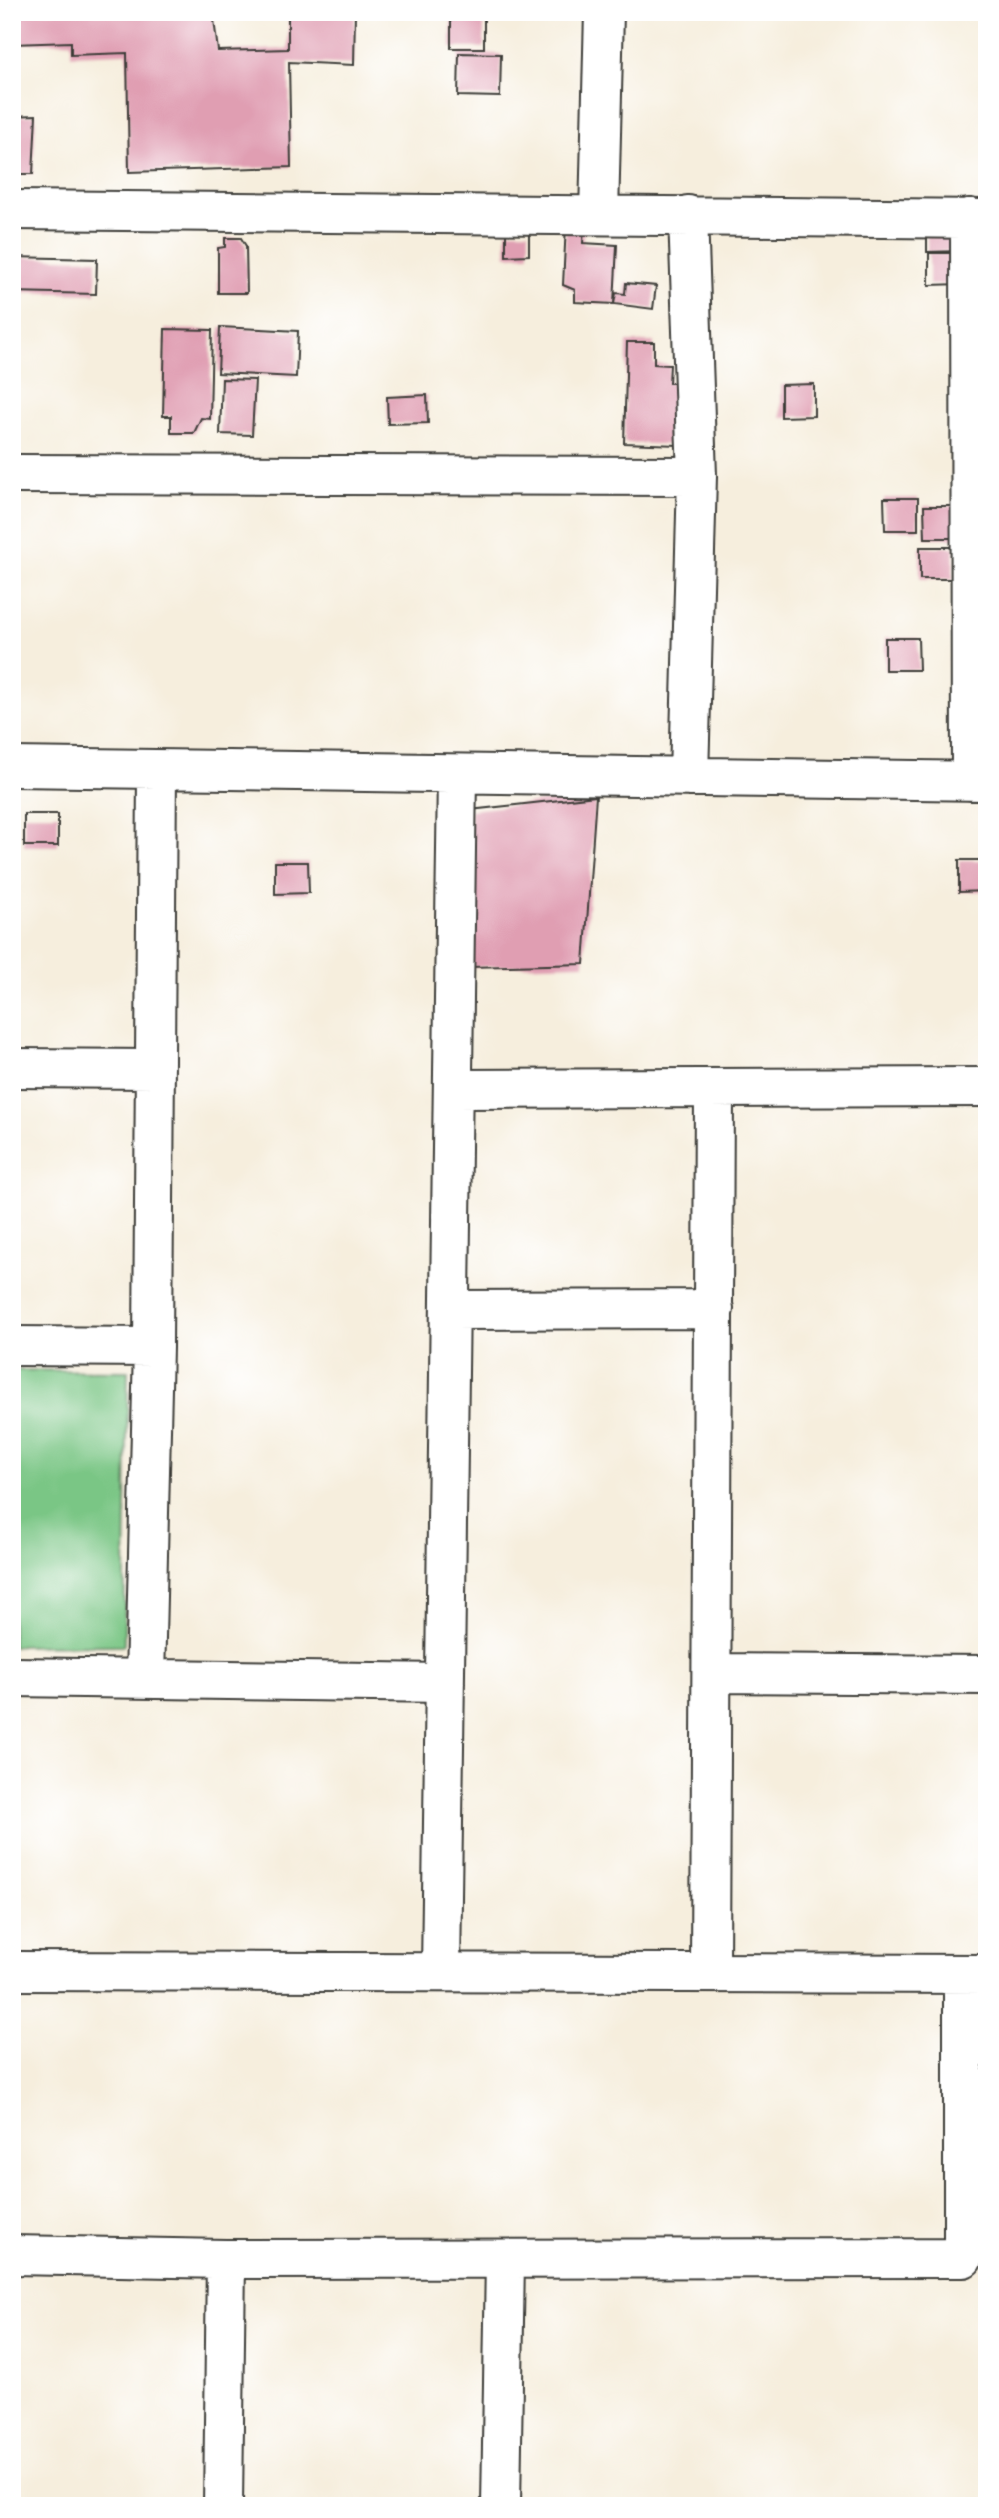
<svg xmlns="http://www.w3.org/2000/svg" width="999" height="2518" font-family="'IM FELL Double Pica',serif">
  <rect width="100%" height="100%" fill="#fff"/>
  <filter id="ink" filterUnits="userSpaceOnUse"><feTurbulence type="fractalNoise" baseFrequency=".0143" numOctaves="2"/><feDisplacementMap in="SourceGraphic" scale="14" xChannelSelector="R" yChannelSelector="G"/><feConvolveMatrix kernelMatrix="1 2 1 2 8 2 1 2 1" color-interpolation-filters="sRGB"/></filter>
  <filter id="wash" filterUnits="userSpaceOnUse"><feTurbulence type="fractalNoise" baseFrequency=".00686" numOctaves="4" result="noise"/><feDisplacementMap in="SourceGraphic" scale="28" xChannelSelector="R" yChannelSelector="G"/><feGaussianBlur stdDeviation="1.57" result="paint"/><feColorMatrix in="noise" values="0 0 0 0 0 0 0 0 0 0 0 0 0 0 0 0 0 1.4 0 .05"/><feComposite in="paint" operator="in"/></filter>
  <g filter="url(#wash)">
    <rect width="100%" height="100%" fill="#f6eedd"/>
    <!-- green -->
    <path fill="#7ac685" stroke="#4b7150" stroke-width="2" d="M12,1370L128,1371L124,1645L12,1646Z"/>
    <g id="blocks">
      <!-- building -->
      <path fill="#e09eb2" d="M12,12H213L218,51L288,49V12H355L354,65L289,62L291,167L129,172L127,53L71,55V42L12,44Z
        M484,15V48H451V16Z
        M459,53L501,54L500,97L458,96Z
        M36,115L33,174H12V116Z
        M927,219L961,220V251L927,252Z
        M566,225L584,226L583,243L617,245L614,304L575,302V290L563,285Z
        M506,231H529V255L506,256Z
        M225,238H241L246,246L247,293H218V248L225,247Z
        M929,253H962V284L929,285Z
        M12,257L97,259L96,294L12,292Z
        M626,283L656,286L653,309L614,304L616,293L625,294Z
        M220,327L298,331L296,377L218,373Z
        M165,329L212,330L210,419L201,418L194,433H171V416H163Z
        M627,342H654V364L670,365L669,383H680L678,445L624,443Z
        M222,379L255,380L252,435L220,434Z
        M814,384V416L781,417V385Z
        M427,395L428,423L388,424L387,397Z
        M884,498H918V530H885Z
        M924,506H958V538H925Z
        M920,547H954L953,579H920Z
        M885,638H918L919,670H885Z
        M596,796L584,964L469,967L470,810Z
        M24,814H58V846H24Z
        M959,860H987V891L959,892Z
        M275,862H308L309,893L275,894Z"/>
    </g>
  </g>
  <g filter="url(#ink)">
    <use href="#blocks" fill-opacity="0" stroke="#3d3c39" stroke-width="2"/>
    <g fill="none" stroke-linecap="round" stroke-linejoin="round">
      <!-- minor casing -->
      <g stroke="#3d3c39" stroke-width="42">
        <path id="minor" d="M12,210L987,219
          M599,215L604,12
          M688,215L697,476L689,777
          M970,218L971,781
          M12,474L697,476
          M12,767L987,781
          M12,1068L154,1069
          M453,1089L987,1087
          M450,1310L714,1309
          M12,1346L153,1347
          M712,1673L987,1675
          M12,1677L445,1683
          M145,1679L153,1347L157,770
          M12,1971L987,1974
          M441,1972L457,774
          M710,1973L714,1088
          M12,2255L226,2259L963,2258V1974
          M223,2506L226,2259
          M501,2506L505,2259"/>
      </g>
      <!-- minor -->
      <use href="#minor" stroke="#fff" stroke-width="38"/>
    </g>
  </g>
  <!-- margin -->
  <rect width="999" height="2518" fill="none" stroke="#fff" stroke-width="42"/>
</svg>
